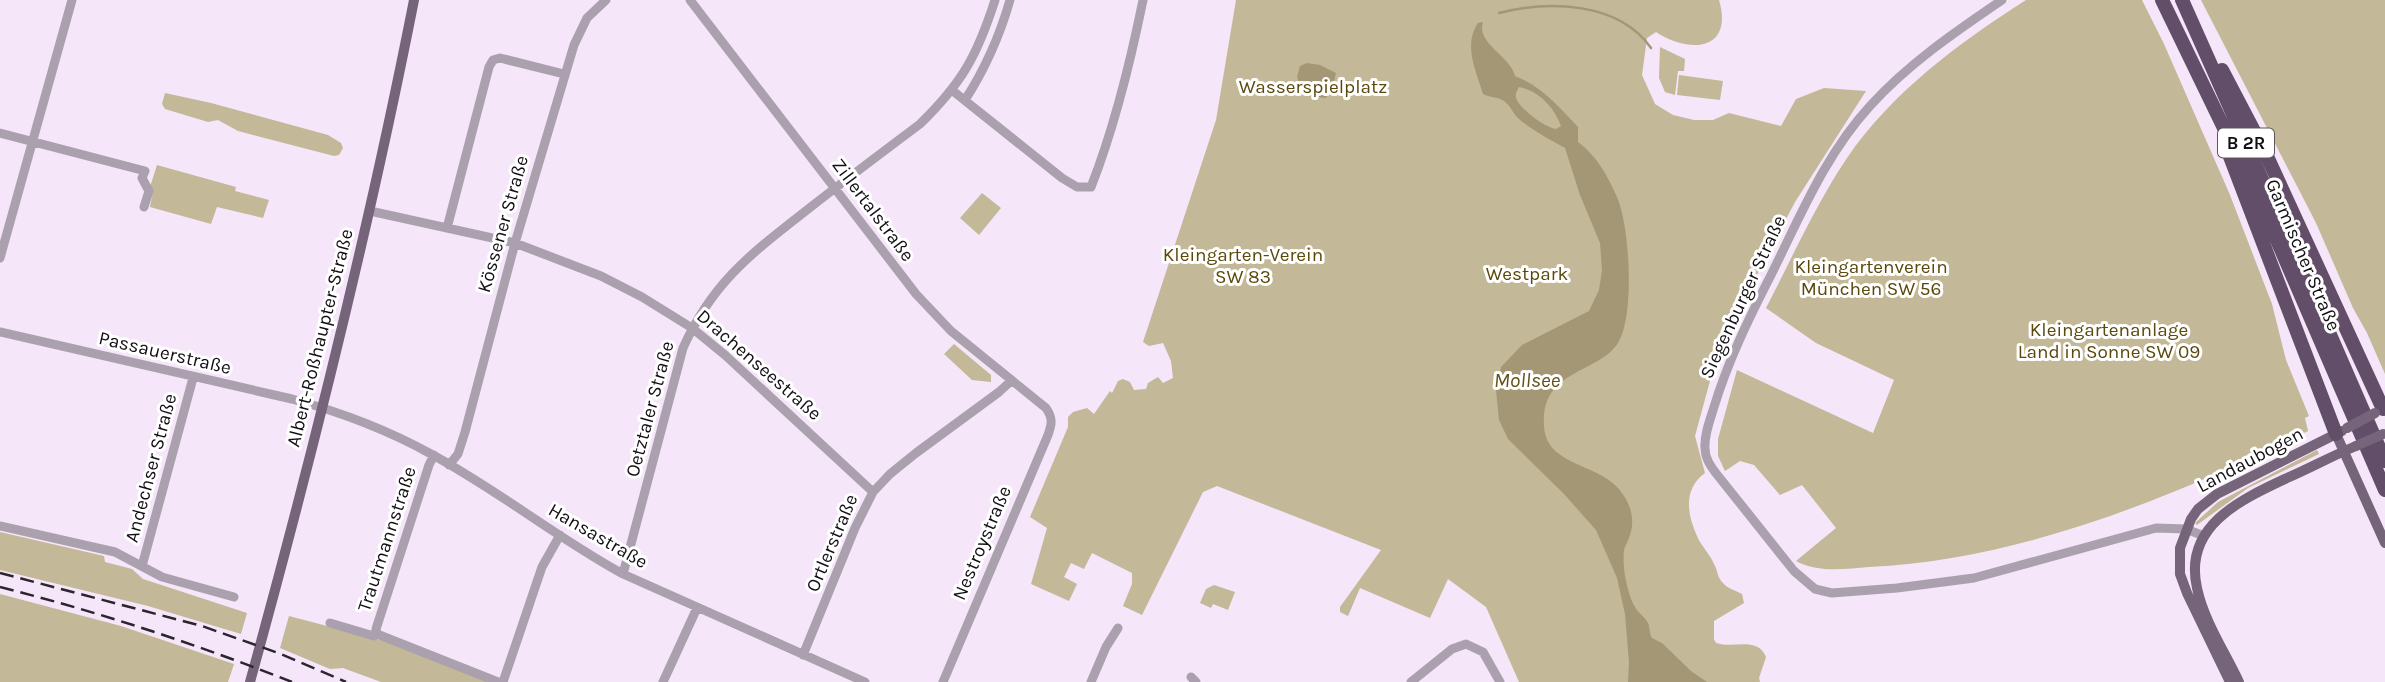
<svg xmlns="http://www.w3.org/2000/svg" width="2385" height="682" font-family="Karla,sans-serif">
  <rect width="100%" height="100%" fill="#f5e6f9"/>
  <!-- green -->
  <path fill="#c3b898" d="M1236,0H1719C1734,51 1689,54 1656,32L1647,38L1642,75L1655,104L1673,115L1694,120H1713L1729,113L1781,126L1796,99L1824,88L1866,91L1795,202L1748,292L1710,381L1695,436L1705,473C1683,489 1687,514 1697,536C1701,546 1710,554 1714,564C1718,571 1717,577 1723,583C1728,589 1735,590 1742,594L1744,603L1714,621V639L1716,643C1734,649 1757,636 1766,657L1759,678L1760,682H1519L1486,607L1448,579L1430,618L1360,588L1348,616L1340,612V607L1381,550L1217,486L1203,492L1142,615L1123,606L1132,584V573L1092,553L1084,569L1071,563L1064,577L1077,584L1069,601L1031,584L1047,528L1030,517L1068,427V417L1073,412L1087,408L1094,414L1110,391L1112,393L1118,381L1123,379L1130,382L1134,390L1146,389L1148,383L1158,377L1163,383L1173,378L1171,361L1163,343L1149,346L1143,342L1216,120Z
    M2026,0H2142L2164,44L2230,195L2272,304L2286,360L2309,416L2305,418L2308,431C2174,497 2020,560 1869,567C1845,569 1818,573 1796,561L1836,528L1802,485L1780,495L1754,465L1740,461L1725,471L1718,456V439L1737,370L1873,433L1894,380L1816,343L1766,308C1792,258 1816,204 1847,158C1892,92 1960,42 2026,0Z
    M2201,0H2385V374L2367,333L2353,308L2316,223Z
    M1660,47L1685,59L1684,71H1678L1675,95L1665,92L1659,78Z
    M1679,75L1723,81L1720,100L1677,95Z
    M165,93L211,103L328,135L341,143L343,148L339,155L334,156L238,131L218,120L208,122L165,109L162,104Z
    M157,165L236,187L235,191L269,200L263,218L217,207L211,224L150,207L153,191L150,187Z
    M982,193L1001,208L979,235L960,218Z
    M954,344L991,375V382L972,380L944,354Z
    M2317,450L2319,454L2248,488L2197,525L2195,523L2218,502Z
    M0,532L104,556L105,562L132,569L143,579L247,613L241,634L148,606L0,570Z
    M1214,585L1235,592L1228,610L1213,604L1211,608L1200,603L1206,589Z
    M0,594L121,626L234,664L228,682H0Z
    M289,616L384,641L491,682H381L343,668L330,669L280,648Z"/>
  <!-- water -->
  <path fill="#a39776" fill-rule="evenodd" d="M1483,22C1476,44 1511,56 1515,76C1541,86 1558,106 1578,127V142C1596,155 1608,176 1617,197C1630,227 1635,316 1618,343C1598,374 1541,369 1544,425C1545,465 1595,463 1617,487C1629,500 1636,517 1630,535C1629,540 1625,545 1624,550C1623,558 1624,569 1625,576C1627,586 1630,599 1635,607C1638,613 1645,617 1648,623C1650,627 1649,633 1652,638L1662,643L1691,671L1707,682H1628L1629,662L1625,614L1617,578L1596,530L1564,494L1508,439L1499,420L1496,390L1501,367L1522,345L1589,311L1599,290L1602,270L1600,243L1580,195L1565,148C1549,139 1531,130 1518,118C1512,112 1510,105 1504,101C1497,96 1490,98 1483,94C1476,71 1463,45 1478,23ZM1519,87C1539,91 1554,107 1561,126L1556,129C1545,128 1519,108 1516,98C1515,93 1517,91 1519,87Z
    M1307,63L1320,65L1336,73L1333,86L1326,98L1308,96L1301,88L1297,77L1300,66Z"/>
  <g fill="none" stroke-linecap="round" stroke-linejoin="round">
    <!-- stream -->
    <path stroke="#a39776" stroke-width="2.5" d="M1499,13C1549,0 1619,2 1651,48"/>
    <!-- minor -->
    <path stroke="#aba1ae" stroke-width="9" d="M690,0L916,294L951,331L1046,408C1053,418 1052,424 1048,435L943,682
      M2002,0C1955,32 1908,64 1870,106C1825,155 1800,217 1771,275C1749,318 1728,361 1714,407C1710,420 1704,435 1705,448C1705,458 1710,465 1715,472L1794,571L1815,589L1832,593L1897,588L1974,578L2156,528L2186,529L2204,536
      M953,91L1062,178L1077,187H1091C1115,126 1130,64 1143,0
      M965,100C985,69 1000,35 1010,0
      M0,133L145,171L142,178L149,191L144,207
      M370,211L515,243L601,276L642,297L692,328L725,355L873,492
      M447,228L489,67L493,60L500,58L564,74
      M0,258L72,0
      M0,332L292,399C340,412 388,430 431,454C498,490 557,538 623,574L865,682
      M449,465L458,454L465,432L515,243L574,45L587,18L606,0
      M0,526L115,552L162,577L234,597
      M142,566L193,378
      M623,574L683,348C714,279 755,251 812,206C848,178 884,151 920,124C962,83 977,56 995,0
      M330,623L374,636L377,634L498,682
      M377,634L376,629L429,465L434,455
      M803,655L855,528L873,492L890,474L916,453L999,392L1011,381
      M1191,677L1196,682
      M503,682L542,567L560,535
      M663,682L697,608
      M1091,682L1106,647L1118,628
      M1411,682L1452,649L1466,644L1483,652L1500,682"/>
    <!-- major -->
    <path stroke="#75647a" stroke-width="10" d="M2336,434L2385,543
      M250,682C312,457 369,229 414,0
      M2230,682L2187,593L2180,574V548L2191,519L2198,509L2217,494L2342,431
      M2239,682C2225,652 2204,621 2197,588C2183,526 2240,500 2287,478C2310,468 2332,456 2356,446"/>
    <!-- highway -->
    <path stroke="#624e68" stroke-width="14" d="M2162,0L2267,217L2385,490
      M2182,0L2284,229L2385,461
      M2222,70L2265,152L2383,409
      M2229,154L2336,434"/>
    <!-- rail -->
    <path stroke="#2b252e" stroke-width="2.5" stroke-dasharray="14 7" stroke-linecap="butt" d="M0,573L202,626L281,654L346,682
      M0,587C99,612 196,644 292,682"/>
    <!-- major-bridge -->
    <path stroke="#75647a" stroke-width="10" d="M2347,428L2375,413
      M2356,446L2383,434"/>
  </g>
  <g text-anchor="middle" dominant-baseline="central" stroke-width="6" stroke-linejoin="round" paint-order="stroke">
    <!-- shield labels -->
    <rect fill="#fff" stroke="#5a565b" stroke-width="2" x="2218" y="128.5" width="56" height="29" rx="5"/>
    <g font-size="18" font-weight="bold" fill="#130e15">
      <text x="2246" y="143">B 2R</text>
    </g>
    <!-- park labels -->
    <g font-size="19" fill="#5b480b" stroke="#fff">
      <text x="1313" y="87">Wasserspielplatz</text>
      <text x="1243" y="255">Kleingarten-Verein<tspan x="1243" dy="22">SW 83</tspan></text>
      <text x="1871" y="267">Kleingartenverein<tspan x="1871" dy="22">München SW 56</tspan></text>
      <text x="1527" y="274">Westpark</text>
      <text x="2109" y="330">Kleingartenanlage<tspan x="2109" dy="22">Land in Sonne SW 09</tspan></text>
    </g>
    <!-- street labels -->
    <g font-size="19" fill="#130e15" stroke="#fff">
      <text transform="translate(873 210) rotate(53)">Zillertalstraße</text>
      <text transform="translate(503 224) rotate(-74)">Kössener Straße</text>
      <text transform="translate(2303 255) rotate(67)">Garmischer Straße</text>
      <text transform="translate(1743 297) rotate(-65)">Siegenburger Straße</text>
      <text transform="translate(320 338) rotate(-76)">Albert-Roßhaupter-Straße</text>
      <text transform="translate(165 353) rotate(13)">Passauerstraße</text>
      <text transform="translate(759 365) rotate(41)">Drachenseestraße</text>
      <text transform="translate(650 409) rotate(-75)">Oetztaler Straße</text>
      <text transform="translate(2250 460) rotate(-28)">Landaubogen</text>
      <text transform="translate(151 468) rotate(-75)">Andechser Straße</text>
      <text transform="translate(598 536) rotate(30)">Hansastraße</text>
      <text transform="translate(387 539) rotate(-72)">Trautmannstraße</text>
      <text transform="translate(832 543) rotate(-67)">Ortlerstraße</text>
      <text transform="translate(982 543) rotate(-67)">Nestroystraße</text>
    </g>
    <!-- water labels -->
    <g font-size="21" font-style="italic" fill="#645117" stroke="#fff">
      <text x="1527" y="380">Mollsee</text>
    </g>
  </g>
</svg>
